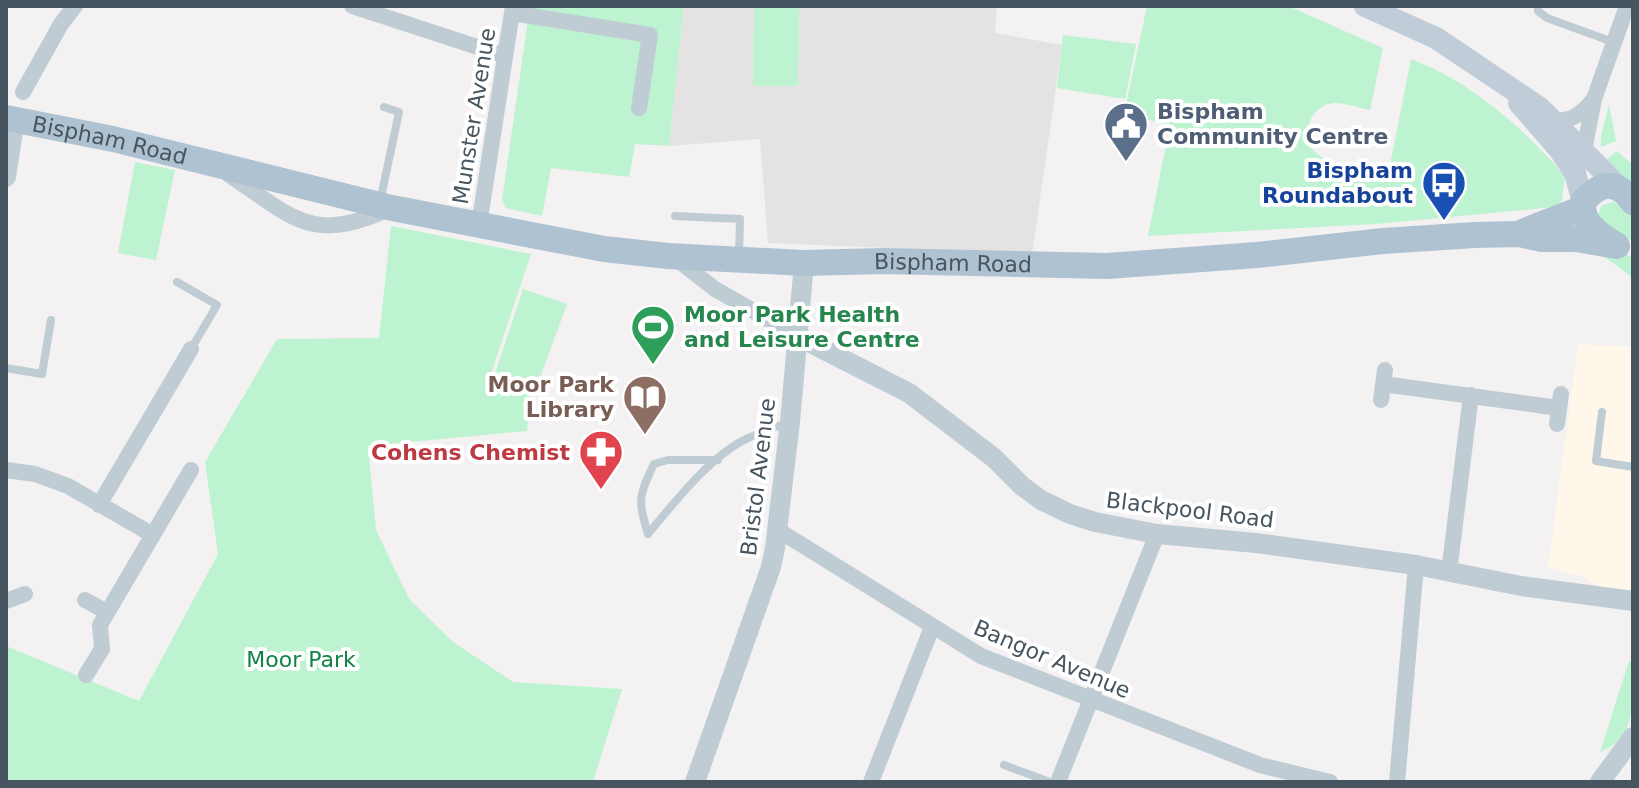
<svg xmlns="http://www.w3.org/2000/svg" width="1639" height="788" font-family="'DejaVu Sans',sans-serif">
  <rect width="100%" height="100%" fill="#f3f1f1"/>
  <!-- commercial -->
  <path fill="#fef7ea" d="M1578,344L1633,347V608L1582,576L1548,567Z"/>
  <!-- education -->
  <path fill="#e4e2e3" d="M684,6H997L995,33L1062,45L1032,254L768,243L760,139L669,146Z"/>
  <!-- green -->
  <path fill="#bdf3d0" d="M530,6H684L669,146L635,144L629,177L551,168L542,216L506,208L502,200Z
    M754,6H799L798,86H753Z
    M1147,6H1288L1383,48L1370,110C1360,108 1341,102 1333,103C1323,104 1314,111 1310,121C1291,162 1361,172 1388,175L1411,59C1472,82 1523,128 1565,176L1562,200L1555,207L1376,224L1148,236L1170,125L1124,114Z
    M1063,35L1136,44L1125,99L1057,88Z
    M1609,104L1616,141L1601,147V137Z
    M1617,151L1633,165V186L1603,162Z
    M135,162L175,170L156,260L118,253Z
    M1614,202C1636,214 1633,218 1633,241L1608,231L1598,215L1602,205Z
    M391,226L531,254L491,374L530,388L527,431L368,446L376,530L409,599L453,642L513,682L622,689L593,782H6V646L139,701L218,554L205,462L277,339L379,338Z
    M1604,246L1633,257V278L1602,255Z
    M523,289L567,304L537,386L495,373Z
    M1629,661L1633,662C1633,696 1639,737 1600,752Z"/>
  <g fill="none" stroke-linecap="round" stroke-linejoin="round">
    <!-- service -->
    <path stroke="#c0ccd4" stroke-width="8" d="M1538,6V11L1547,18L1613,42
      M380,202L399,112L384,107
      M675,216L740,219L739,254
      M177,282L217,305L191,349
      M6,368L42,374L51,320
      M1602,412L1596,461L1633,467
      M648,534C674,503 711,455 748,438C761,432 776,427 790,422
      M648,534C638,500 638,497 654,464L668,460H718
      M1004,765L1050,782"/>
    <!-- minor -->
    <path stroke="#c0ccd4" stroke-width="16" d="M352,6L505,56
      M512,13L650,35L639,108
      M23,92L61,24L75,6
      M1553,120C1571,122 1582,114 1593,100
      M1584,151L1594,99L1627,6
      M228,174C294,218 311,245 391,208
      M479,225L513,6
      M675,258L715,289L799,337
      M1383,384L1559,408
      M1381,400L1385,370
      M1557,424L1561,394
      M6,470L35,474L68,486L153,535
      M99,505L191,349
      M778,530L981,656L1260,765L1330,782
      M1449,572L1471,395
      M85,600L107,612
      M6,601L25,594
      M86,675L102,649L100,625L191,470
      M871,782L932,627
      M1058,782L1157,534
      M1397,782L1416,565"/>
    <!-- tertiary -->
    <path stroke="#c0ccd4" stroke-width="20" d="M6,177L15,119
      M799,337L909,393L994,458L1022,486L1041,500L1070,514L1095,522L1157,534L1256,543L1416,565L1521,586L1633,601
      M695,782L771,567L775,548L790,422L804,263
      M1600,782L1633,737"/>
    <!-- secondary -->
    <path stroke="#c0cdd9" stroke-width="22" d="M1365,6L1436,38L1540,108L1620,188
      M1519,103L1559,149L1575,173L1583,202"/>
    <!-- primary -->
    <g stroke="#afc2d1" stroke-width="26">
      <path id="s1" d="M6,118L113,139L392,208L604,249L668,256L804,263L883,261L1107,266L1257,255L1383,241L1475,235L1519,234L1542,239H1576L1617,246"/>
      <path d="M1522,232L1583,208"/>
      <path d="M1616,245C1599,234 1581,224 1583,202C1601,181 1616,180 1633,202"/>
    </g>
  </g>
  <!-- icons -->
  <defs>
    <g id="civic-pin" transform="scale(2.3)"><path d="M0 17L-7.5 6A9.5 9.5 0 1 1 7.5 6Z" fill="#5c6f8a" stroke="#fff"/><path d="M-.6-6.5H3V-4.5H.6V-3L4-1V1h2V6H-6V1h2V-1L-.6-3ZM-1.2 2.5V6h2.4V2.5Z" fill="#fff"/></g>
    <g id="bus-pin" transform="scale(2.3)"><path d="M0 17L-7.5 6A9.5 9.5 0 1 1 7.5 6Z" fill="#1a4fb4" stroke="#fff"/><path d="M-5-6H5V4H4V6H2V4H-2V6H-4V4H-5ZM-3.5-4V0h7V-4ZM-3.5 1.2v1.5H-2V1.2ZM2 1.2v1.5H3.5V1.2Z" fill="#fff"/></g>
    <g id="stadium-pin" transform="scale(2.3)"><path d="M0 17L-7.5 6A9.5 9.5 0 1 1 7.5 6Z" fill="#2e9e5b" stroke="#fff"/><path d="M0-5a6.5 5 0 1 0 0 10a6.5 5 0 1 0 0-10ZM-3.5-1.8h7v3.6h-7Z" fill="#fff"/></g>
    <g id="library-pin" transform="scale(2.3)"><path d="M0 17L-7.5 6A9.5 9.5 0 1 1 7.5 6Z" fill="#8d6e63" stroke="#fff"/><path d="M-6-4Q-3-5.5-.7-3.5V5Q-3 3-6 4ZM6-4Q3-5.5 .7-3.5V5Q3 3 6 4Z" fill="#fff"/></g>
    <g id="pharmacy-pin" transform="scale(2.3)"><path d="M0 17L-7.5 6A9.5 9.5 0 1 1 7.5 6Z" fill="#e0444e" stroke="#fff"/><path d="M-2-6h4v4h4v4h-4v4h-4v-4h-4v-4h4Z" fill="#fff"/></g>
  </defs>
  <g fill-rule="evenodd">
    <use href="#civic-pin" x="1126" y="124"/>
    <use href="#bus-pin" x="1444" y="183"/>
    <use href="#stadium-pin" x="653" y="327"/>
    <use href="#library-pin" x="645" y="397"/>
    <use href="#pharmacy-pin" x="601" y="452"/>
  </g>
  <g text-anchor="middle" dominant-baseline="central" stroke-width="8" stroke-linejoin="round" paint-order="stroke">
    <!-- service labels -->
    <g font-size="22" font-weight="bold" fill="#4e5e75" stroke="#fff" text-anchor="start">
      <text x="1157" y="111">Bispham<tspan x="1157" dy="25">Community Centre</tspan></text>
    </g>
    <!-- street labels -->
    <g font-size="22" fill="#475560" stroke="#fff">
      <text transform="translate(474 116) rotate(-81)">Munster Avenue</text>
      <text stroke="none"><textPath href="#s1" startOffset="106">Bispham Road</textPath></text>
      <text stroke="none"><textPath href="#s1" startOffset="962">Bispham Road</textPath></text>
      <text transform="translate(758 477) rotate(-83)">Bristol Avenue</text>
      <text transform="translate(1190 510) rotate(7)">Blackpool Road</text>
      <text transform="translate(1052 659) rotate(23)">Bangor Avenue</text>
    </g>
    <!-- transit labels -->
    <g font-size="22" font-weight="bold" fill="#164399" stroke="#fff" text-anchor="end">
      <text x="1413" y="170">Bispham<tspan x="1413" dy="25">Roundabout</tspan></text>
    </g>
    <!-- leisure labels -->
    <g font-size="22" font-weight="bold" fill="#27864d" stroke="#fff" text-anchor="start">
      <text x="684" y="314">Moor Park Health<tspan x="684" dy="25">and Leisure Centre</tspan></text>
    </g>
    <!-- education labels -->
    <g font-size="22" font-weight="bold" fill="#785e54" stroke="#fff" text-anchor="end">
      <text x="614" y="384">Moor Park<tspan x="614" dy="25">Library</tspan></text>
    </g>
    <!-- health labels -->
    <g font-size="22" font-weight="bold" fill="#be3a42" stroke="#fff" text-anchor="end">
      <text x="570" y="452">Cohens Chemist</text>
    </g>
    <!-- park labels -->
    <g font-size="22" fill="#0f8445" stroke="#fff">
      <text x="301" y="659">Moor Park</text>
    </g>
  </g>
  <!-- border -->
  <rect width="1639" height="788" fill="none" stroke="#475560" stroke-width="16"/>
</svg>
